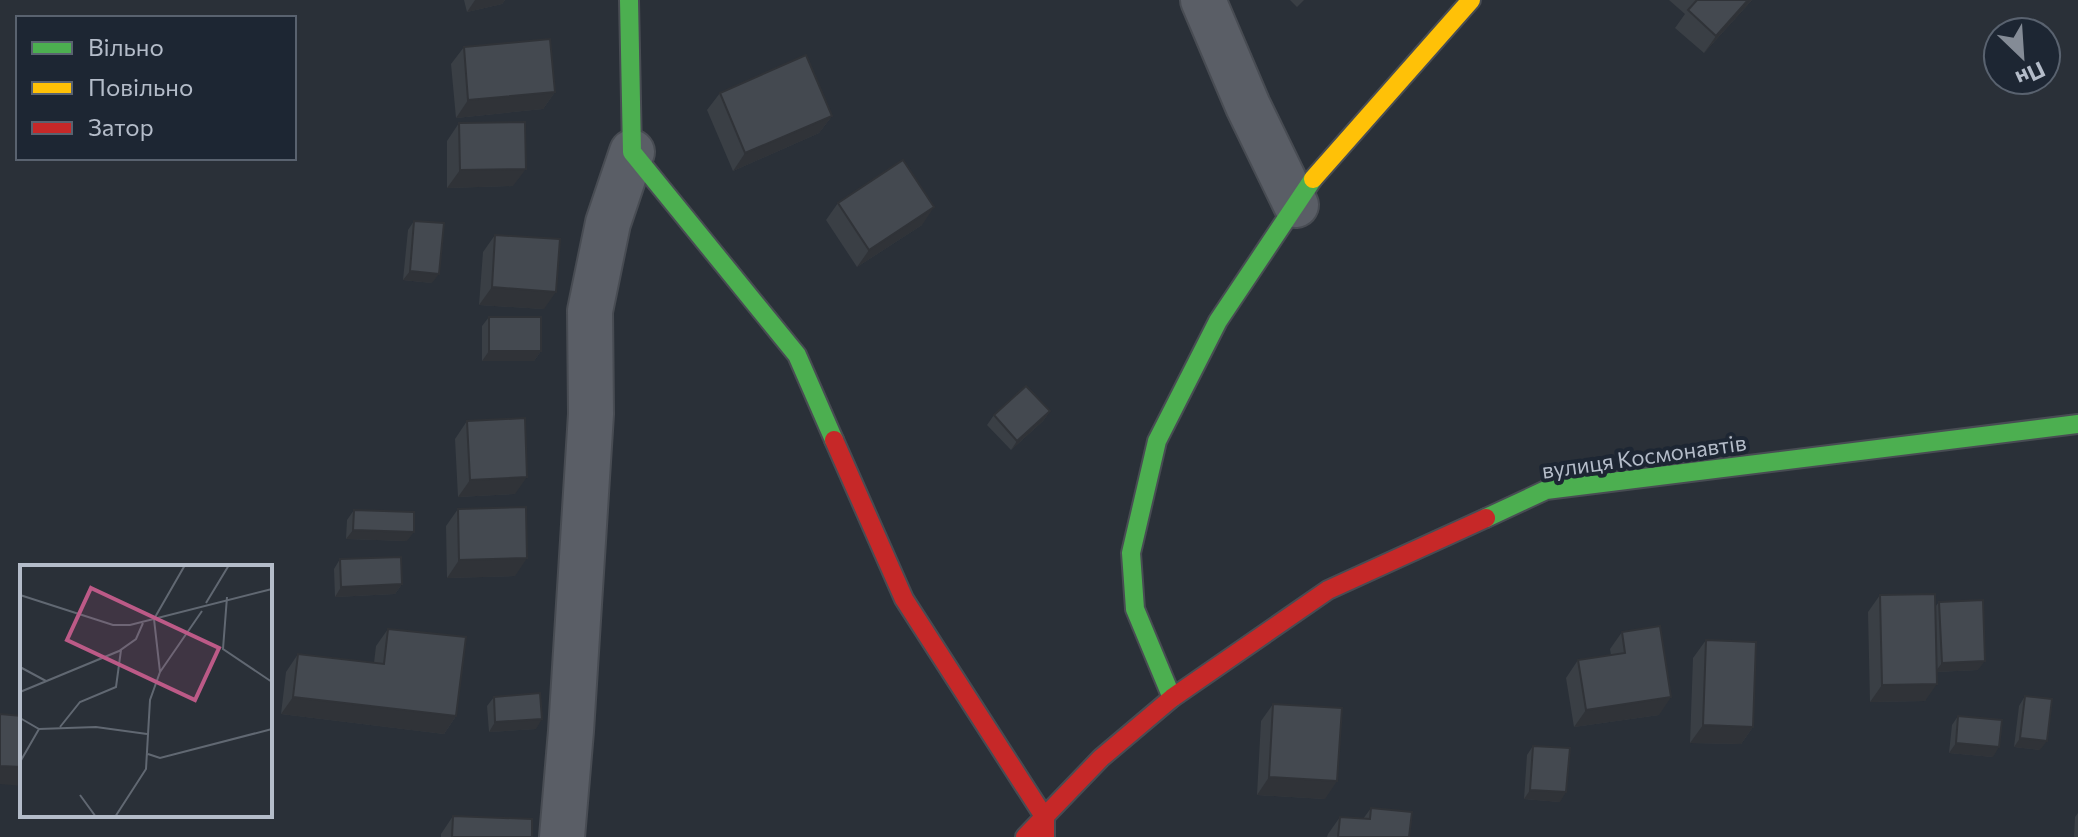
<svg xmlns="http://www.w3.org/2000/svg" width="2078" height="837" font-family="Commissioner,sans-serif">
  <rect width="100%" height="100%" fill="#2a3038"/>
  <g fill="none" stroke-linecap="round" stroke-linejoin="round">
    <!-- street casing -->
    <g stroke="#484c53" stroke-width="48">
      <path id="street" d="M1203,0L1248,106L1296,205
        M562,837L571,731L591,414L590,311L608,223L632,152"/>
    </g>
    <!-- fast casing -->
    <g stroke="#484c53" stroke-width="22">
      <path id="fast" d="M629,0L632,152L797,355L834,440
        M1486,518L1546,490L2078,424
        M1172,698L1135,609L1131,553L1157,441L1218,321L1313,179"/>
    </g>
    <!-- slow casing -->
    <g stroke="#484c53" stroke-width="22">
      <path id="slow" d="M1313,179L1471,0"/>
    </g>
    <!-- jam casing -->
    <g stroke="#484c53" stroke-width="22">
      <path id="jam" d="M834,440L904,599L1045,818V837
        M1025,837L1101,758L1172,698L1328,590L1486,518"/>
    </g>
    <!-- street -->
    <use href="#street" stroke="#5a5e66" stroke-width="44"/>
    <!-- fast -->
    <use href="#fast" stroke="#4caf50" stroke-width="18"/>
    <!-- slow -->
    <use href="#slow" stroke="#ffc107" stroke-width="18"/>
    <!-- jam -->
    <use href="#jam" stroke="#c62828" stroke-width="18"/>
  </g>
  <!-- wall -->
  <path fill="#3a3f45" d="M464,0H505L502,4L467,12Z
    M1290,0H1304L1297,7Z
    M1669,0H1752L1704,53L1675,28L1685,14Z
    M464,47L555,92L543,109L456,118L451,64Z
    M720,93L832,116L819,133L733,171L707,110Z
    M459,123L513,186L447,188V141Z
    M838,203L922,225L857,267L826,220Z
    M414,221L432,283L403,280L408,230Z
    M495,235L544,309L479,305L483,252Z
    M489,317L541,351L534,361H482V326Z
    M1050,411L1043,421L1011,450L987,425L994,415Z
    M467,421L515,494L458,497L455,439Z
    M458,509L515,576L447,578L446,526Z
    M354,510L407,541L346,539L347,520Z
    M340,559L402,584L395,594L335,597L334,569Z
    M1880,595L1935,607L1939,602L1978,670L1937,672L1925,701L1870,702L1868,612Z
    M388,629L456,716L444,734L281,714L286,672L298,654L374,663L376,646Z
    M1622,632L1659,715L1574,727L1566,678L1578,660L1611,655L1610,649Z
    M1706,640L1753,727L1741,744L1690,743L1693,658Z
    M2025,696L2040,750L2014,747L2019,706Z
    M494,697L536,729L489,732L487,706Z
    M1273,704L1325,799L1257,795L1261,721Z
    M1958,716L1993,757L1949,753L1952,725Z
    M1533,746L1560,802L1524,799L1527,755Z
    M1371,808L1409,837H1327L1328,834L1340,817L1363,819Z
    M2078,813V837H2074L2075,817Z
    M453,816L532,837H441V834Z"/>
  <!-- shaded-wall -->
  <path fill="#303338" d="M475,0H505L502,4L467,12Z
    M1748,0H1752L1704,53L1716,36Z
    M555,92L543,109L456,118L468,100Z
    M832,116L819,133L733,171L745,153Z
    M526,169L513,186L447,188L460,170Z
    M934,207L922,225L857,267L869,250Z
    M410,271L439,274L432,283L403,280Z
    M492,287L556,292L544,309L479,305Z
    M489,351H541L534,361H482Z
    M1050,411L1043,421L1011,450L1017,441Z
    M527,477L515,494L458,497L470,480Z
    M353,530L414,532L407,541L346,539Z
    M527,558L515,576L447,578L459,560Z
    M402,584L395,594L335,597L341,587Z
    M1985,661L1978,670L1935,672L1942,663Z
    M1937,684L1925,701L1870,702L1882,685Z
    M293,697L456,716L444,734L281,714Z
    M1671,697L1659,715L1574,727L1586,710Z
    M542,719L536,729L489,732L495,722Z
    M1703,725L1753,727L1741,744L1690,743Z
    M2020,738L2047,741L2040,750L2014,747Z
    M1956,743L1999,747L1993,757L1949,753Z
    M0,766L22,767V786L0,784Z
    M1269,777L1337,781L1325,799L1257,795Z
    M1530,790L1566,792L1560,802L1524,799Z"/>
  <!-- building -->
  <path fill="#444950" stroke="#303338" stroke-width="2" d="M1697,0H1748L1716,36L1688,10Z
    M550,39L555,92L468,100L464,47Z
    M806,55L832,116L745,153L720,93Z
    M525,122L526,169L460,170L459,123Z
    M903,160L934,207L869,250L838,203Z
    M414,221L444,223L439,274L410,271Z
    M495,235L560,239L556,292L492,287Z
    M489,317H541V351H489Z
    M1026,386L1050,411L1017,441L994,415Z
    M525,418L527,477L470,480L467,421Z
    M526,507L527,558L459,560L458,509Z
    M354,510L414,512V532L353,530Z
    M401,557L402,584L341,587L340,559Z
    M1935,594L1937,684L1882,685L1880,595Z
    M1983,600L1985,661L1942,663L1939,602Z
    M1660,626L1671,697L1586,710L1578,660L1625,653L1622,632Z
    M388,629L466,637L456,716L293,697L298,654L384,664Z
    M1706,640L1756,642L1753,727L1703,725Z
    M540,693L542,719L495,722L494,697Z
    M2025,696L2052,699L2047,741L2020,738Z
    M1273,704L1342,708L1337,781L1269,777Z
    M0,714L22,716V767L0,766Z
    M1958,716L2002,720L1999,747L1956,743Z
    M1533,746L1570,748L1566,792L1530,790Z
    M1371,808L1412,812L1409,837H1338L1340,817L1370,819Z
    M453,816L532,819V837H452Z"/>
  <g text-anchor="middle" dominant-baseline="central" stroke-width="8" stroke-linejoin="round" paint-order="stroke">
    <!-- street labels -->
    <g font-size="22" fill="#b4bcc9" stroke="#1d2633">
      <text transform="translate(1644 456) rotate(-8)">вулиця Космонавтів</text>
    </g>
  </g>
  <!-- overview -->
  <g transform="translate(20 565)">
    <rect width="252" height="252" fill="#2a3038"/>
    <path fill="none" stroke="#616872" stroke-width="2" d="M0,30L93,60H110L252,24M207,32L203,84L252,117M186,38L209,0M0,102L26,116M140,107L182,46M0,127L99,86L116,74L123,58M0,153L19,164L76,162L127,169M40,162L60,137L96,122L101,85M128,189L140,193L252,164M0,197L19,164M60,230L76,252M95,252L126,204L130,135L140,107L134,54L165,0"/>
    <path fill="#bc5a87" fill-opacity="0.15" stroke="#bc5a87" stroke-width="4" d="M71,23L199,83L175,135L47,75Z"/>
    <rect width="252" height="252" fill="none" stroke="#b4bcc9" stroke-width="4"/>
  </g>
  <!-- legend -->
  <rect x="16" y="16" width="280" height="144" fill="#1d2633" stroke="#59626f" stroke-width="2"/>
  <rect x="32" y="42" width="40" height="12" fill="#4caf50" stroke="#59626f" stroke-width="2"/>
  <text x="88" y="56" font-size="24" fill="#b4bcc9">Вільно</text>
  <rect x="32" y="82" width="40" height="12" fill="#ffc107" stroke="#59626f" stroke-width="2"/>
  <text x="88" y="96" font-size="24" fill="#b4bcc9">Повільно</text>
  <rect x="32" y="122" width="40" height="12" fill="#c62828" stroke="#59626f" stroke-width="2"/>
  <text x="88" y="136" font-size="24" fill="#b4bcc9">Затор</text>
  <!-- north arrow -->
  <g transform="translate(2022 56) rotate(155)"><circle r="38" fill="#1d2633" stroke="#59626f" stroke-width="2"/>
  <path d="M0-6L14 30L0 20L-14 30Z" fill="#848b96"/>
  <text y="-12" font-size="22" font-weight="bold" text-anchor="middle" fill="#b4bcc9">Пн</text>
  </g>
</svg>
